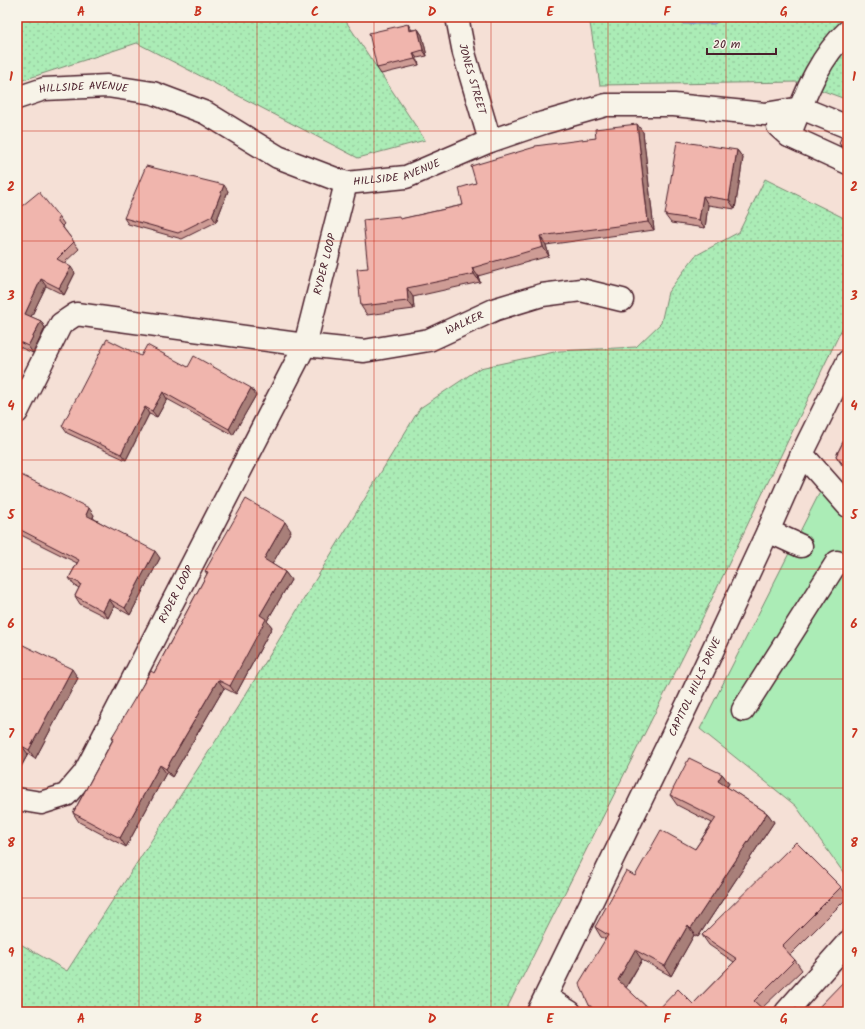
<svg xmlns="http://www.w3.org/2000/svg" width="865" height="1029" font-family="Kalam,sans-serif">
  <defs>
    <pattern id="grass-dots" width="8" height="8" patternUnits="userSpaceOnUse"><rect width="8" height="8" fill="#abecb6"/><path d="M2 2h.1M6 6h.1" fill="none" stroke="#95ca9d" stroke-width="1.8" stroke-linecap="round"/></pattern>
    <pattern id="water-waves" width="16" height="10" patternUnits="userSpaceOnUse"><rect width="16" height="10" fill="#95c4f0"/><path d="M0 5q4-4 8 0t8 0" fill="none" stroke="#82a8ce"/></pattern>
  </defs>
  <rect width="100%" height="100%" fill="#f5e0d6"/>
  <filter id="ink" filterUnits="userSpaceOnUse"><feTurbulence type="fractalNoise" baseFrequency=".025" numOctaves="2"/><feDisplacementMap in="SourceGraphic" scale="8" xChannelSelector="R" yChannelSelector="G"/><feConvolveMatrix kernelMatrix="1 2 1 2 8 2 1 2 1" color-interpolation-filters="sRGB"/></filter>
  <g filter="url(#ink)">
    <!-- grass -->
    <path fill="url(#grass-dots)" stroke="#7a8670" d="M17,17H343L425,140L358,158L137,43L17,82Z
      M589,17H848V100L799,82L600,85Z
      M765,179L848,220V316L705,613L505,1012H17V942L67,971L246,694L420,408L480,368L559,351L636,347L661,323L668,292L695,256L739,232Z"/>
    <!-- pitch -->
    <path fill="#abecb6" stroke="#7a8670" d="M820,492L848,522V879L796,806L700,729Z"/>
    <!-- water -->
    <path fill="url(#water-waves)" stroke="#7782a1" d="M675,17H726L714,24H683Z"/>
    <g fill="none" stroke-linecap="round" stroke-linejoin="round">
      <!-- minor casing -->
      <g stroke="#4a1f2b" stroke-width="25">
        <g id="minor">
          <path id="s1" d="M457,17L464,53L490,141"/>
          <path id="s2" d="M17,98L44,89L107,86L153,93L206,113L278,157L346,183L406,177L490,141L543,123L606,105H674L765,114L801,108L848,127"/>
          <path d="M778,126L789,136L848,163"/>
          <path d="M789,136C804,99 817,59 848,31"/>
          <path id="s3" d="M17,412L61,324L76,314L305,345L364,351L429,340L496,309L542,295L581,290L622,300"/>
          <path d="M802,454L848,506"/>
          <path d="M768,531L801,546"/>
          <path d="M743,710L837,562"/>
          <path id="s4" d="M17,799L41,803L66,795L84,774L305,345L346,183"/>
          <path d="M546,997L570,1012"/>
          <path id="s5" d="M538,1012L689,701L768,531L802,454L848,361"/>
          <path d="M786,1012L848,942"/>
        </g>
      </g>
      <!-- minor -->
      <use href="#minor" stroke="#f7f3e8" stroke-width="22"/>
    </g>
    <!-- wall -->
    <path fill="#ce9c95" stroke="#4a1f2b" d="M418,29L422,35L427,56L417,58L419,65L381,74L377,68L412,30Z
      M643,132L654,230L546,245L549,256L478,276L480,282L413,297L414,309L367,315L361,306L368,268L401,219L463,205L476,183L596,138Z
      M848,138V150L841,146L839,143Z
      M737,150L743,158L735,209L708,205L705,228L671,223L665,215Z
      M228,191L216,222L182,239L128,224L124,218Z
      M17,210L59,217L64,224L62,226L79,249L64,263L75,273L64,295L46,286L31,317L41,321L45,328L33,353L17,346Z
      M141,356L188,367L256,395L233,435L167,399L157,417L149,414L126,460L67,433L62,426Z
      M848,432V471L842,465L836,456Z
      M17,473L94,515L93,518L160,558L130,615L114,606L108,618L80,604L75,596L79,588L74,585L69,578L77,563L17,533Z
      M291,531L272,564L285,572L291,580L267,621L272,627L236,694L224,688L172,777L166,773L126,847L79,822L73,813L113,739L112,737L154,673L207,574L205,571Z
      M17,642L78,678L35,759L28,754L17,774Z
      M722,774L729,783L727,787L767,813L774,822L698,937L694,935L671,976L642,960L626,988L652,1012H594L589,1005L605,939L601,937L595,927L635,876L695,849L712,823L677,805L670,795Z
      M841,887L848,897L790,955L795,960L802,970L762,1008L693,1004L734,962L709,945L702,935Z"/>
    <!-- shaded-wall -->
    <path fill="#a87f79" stroke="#4a1f2b" d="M408,24L412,30L413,37L409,31Z
      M418,29L422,35L427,56L423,50Z
      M413,53L417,58L419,65L415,59Z
      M637,124L643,132L654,230L648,222Z
      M737,150L743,158L735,209L729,200Z
      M224,185L228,191L216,222L212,216Z
      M703,196L708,205L705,228L699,220Z
      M540,236L546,245L549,256L543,247Z
      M71,267L75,273L64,295L59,288Z
      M472,268L478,276L480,282L474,274Z
      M41,279L46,286L29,321L25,314Z
      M407,288L413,297L414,309L408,301Z
      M41,321L45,328L33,353L28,346Z
      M251,388L256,395L233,435L229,429Z
      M163,392L167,399L157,417L152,411Z
      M145,407L149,414L126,460L121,454Z
      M89,508L94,515L91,522L86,515Z
      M285,522L291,531L270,568L264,559Z
      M155,551L160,558L130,615L125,608Z
      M285,572L291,580L267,621L272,627L236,694L230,686L260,615Z
      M109,599L114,606L108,618L103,611Z
      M72,669L78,678L35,759L29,750Z
      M218,680L224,688L172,777L166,769Z
      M22,746L28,754L17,774V755Z
      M160,765L166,773L126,847L120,838Z
      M722,774L729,783L725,791L718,781Z
      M767,813L774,822L698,937L691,928Z
      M688,925L694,935L671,976L665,966Z
      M635,950L642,960L624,990L618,980Z"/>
    <!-- building -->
    <path fill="#f0b5ad" stroke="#4a1f2b" d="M408,24L409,31L418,29L423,50L413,53L415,59L377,68L369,33Z
      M637,124L648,222L540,236L543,247L472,268L474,274L407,288L408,301L361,306L357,269L368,268L363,220L399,216L400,219L463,205L459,188L476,183L471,166L535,147V146L596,138L595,129Z
      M842,136L848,138V148L839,143Z
      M677,141L737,150L729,200L703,196L699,220L665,215Z
      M146,166L224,185L212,216L178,233L124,218Z
      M39,192L59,217L57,220L74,242L57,259L71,267L59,288L41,279L25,314L41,321L28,346L17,341V210Z
      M107,339L141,356L147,345L188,367L194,356L251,388L229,429L163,392L152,411L145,407L121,454L62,426Z
      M848,432V470L836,456Z
      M17,473L89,508L86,515L155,551L125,608L109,599L103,611L75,596L81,584L69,578L79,560L17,528Z
      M246,499L285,522L264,559L285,572L260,615L266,619L230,686L218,680L166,769L160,765L120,838L73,813L114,738L112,737L151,671L154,673L208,572L205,571Z
      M17,642L72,669L29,750L22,746L17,755Z
      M689,758L722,774L718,781L767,813L691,928L688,925L665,966L635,950L618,980L652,1012H598L589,1005L579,983L608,935L595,927L626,871L635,876L661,830L695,849L716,818L670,795Z
      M796,842L841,887L782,946L795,960L754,1001L766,1012H656L678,989L693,1004L737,959L702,935Z
      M848,959V972L842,965Z
      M848,977V1012H814Z
      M796,1008L800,1012H792Z"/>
  </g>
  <!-- grid -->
  <path fill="none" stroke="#c8321e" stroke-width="1" stroke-opacity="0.55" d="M139,17V1012M257,17V1012M374,17V1012M491,17V1012M608,17V1012M726,17V1012M17,131H848M17,241H848M17,350H848M17,460H848M17,569H848M17,679H848M17,788H848M17,898H848"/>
  <g text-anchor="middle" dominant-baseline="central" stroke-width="3.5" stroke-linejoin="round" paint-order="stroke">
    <!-- street labels -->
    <g font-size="11" fill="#4a1f2b" stroke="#f7f3e8">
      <text stroke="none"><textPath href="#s1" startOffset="64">JONES STREET</textPath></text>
      <text stroke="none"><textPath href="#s2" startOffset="68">HILLSIDE AVENUE</textPath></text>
      <text stroke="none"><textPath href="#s2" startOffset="404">HILLSIDE AVENUE</textPath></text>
      <text stroke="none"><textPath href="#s4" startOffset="644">RYDER LOOP</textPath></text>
      <text stroke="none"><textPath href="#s3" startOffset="512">WALKER</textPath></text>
      <text stroke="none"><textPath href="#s4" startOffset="280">RYDER LOOP</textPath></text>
      <text stroke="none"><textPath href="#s5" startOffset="361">CAPITOL HILLS DRIVE</textPath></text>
    </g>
  </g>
  <!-- margin -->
  <rect width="865" height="1029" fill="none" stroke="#f7f3e8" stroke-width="44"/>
  <!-- scale -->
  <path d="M707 48v6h69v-6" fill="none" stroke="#4a1f2b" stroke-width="2"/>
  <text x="713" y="48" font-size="12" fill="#4a1f2b" stroke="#f7f3e8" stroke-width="3" paint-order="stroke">20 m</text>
  <rect x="22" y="22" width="821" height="985" fill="none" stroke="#c8321e" stroke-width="1.5"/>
  <g font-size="13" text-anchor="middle" font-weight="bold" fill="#c8321e">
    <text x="81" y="16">A</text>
    <text x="198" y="16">B</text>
    <text x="315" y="16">C</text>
    <text x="432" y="16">D</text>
    <text x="550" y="16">E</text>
    <text x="667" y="16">F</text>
    <text x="784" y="16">G</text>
    <text x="11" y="81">1</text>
    <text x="854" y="81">1</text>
    <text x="11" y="191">2</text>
    <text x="854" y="191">2</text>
    <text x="11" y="300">3</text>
    <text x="854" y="300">3</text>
    <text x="11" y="410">4</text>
    <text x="854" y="410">4</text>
    <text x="11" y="519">5</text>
    <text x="854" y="519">5</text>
    <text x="11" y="628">6</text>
    <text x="854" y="628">6</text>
    <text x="11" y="738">7</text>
    <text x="854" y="738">7</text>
    <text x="11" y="847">8</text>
    <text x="854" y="847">8</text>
    <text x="11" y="957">9</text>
    <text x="854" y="957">9</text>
    <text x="81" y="1023">A</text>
    <text x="198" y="1023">B</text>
    <text x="315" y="1023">C</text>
    <text x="432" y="1023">D</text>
    <text x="550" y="1023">E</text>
    <text x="667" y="1023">F</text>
    <text x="784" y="1023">G</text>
  </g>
</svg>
